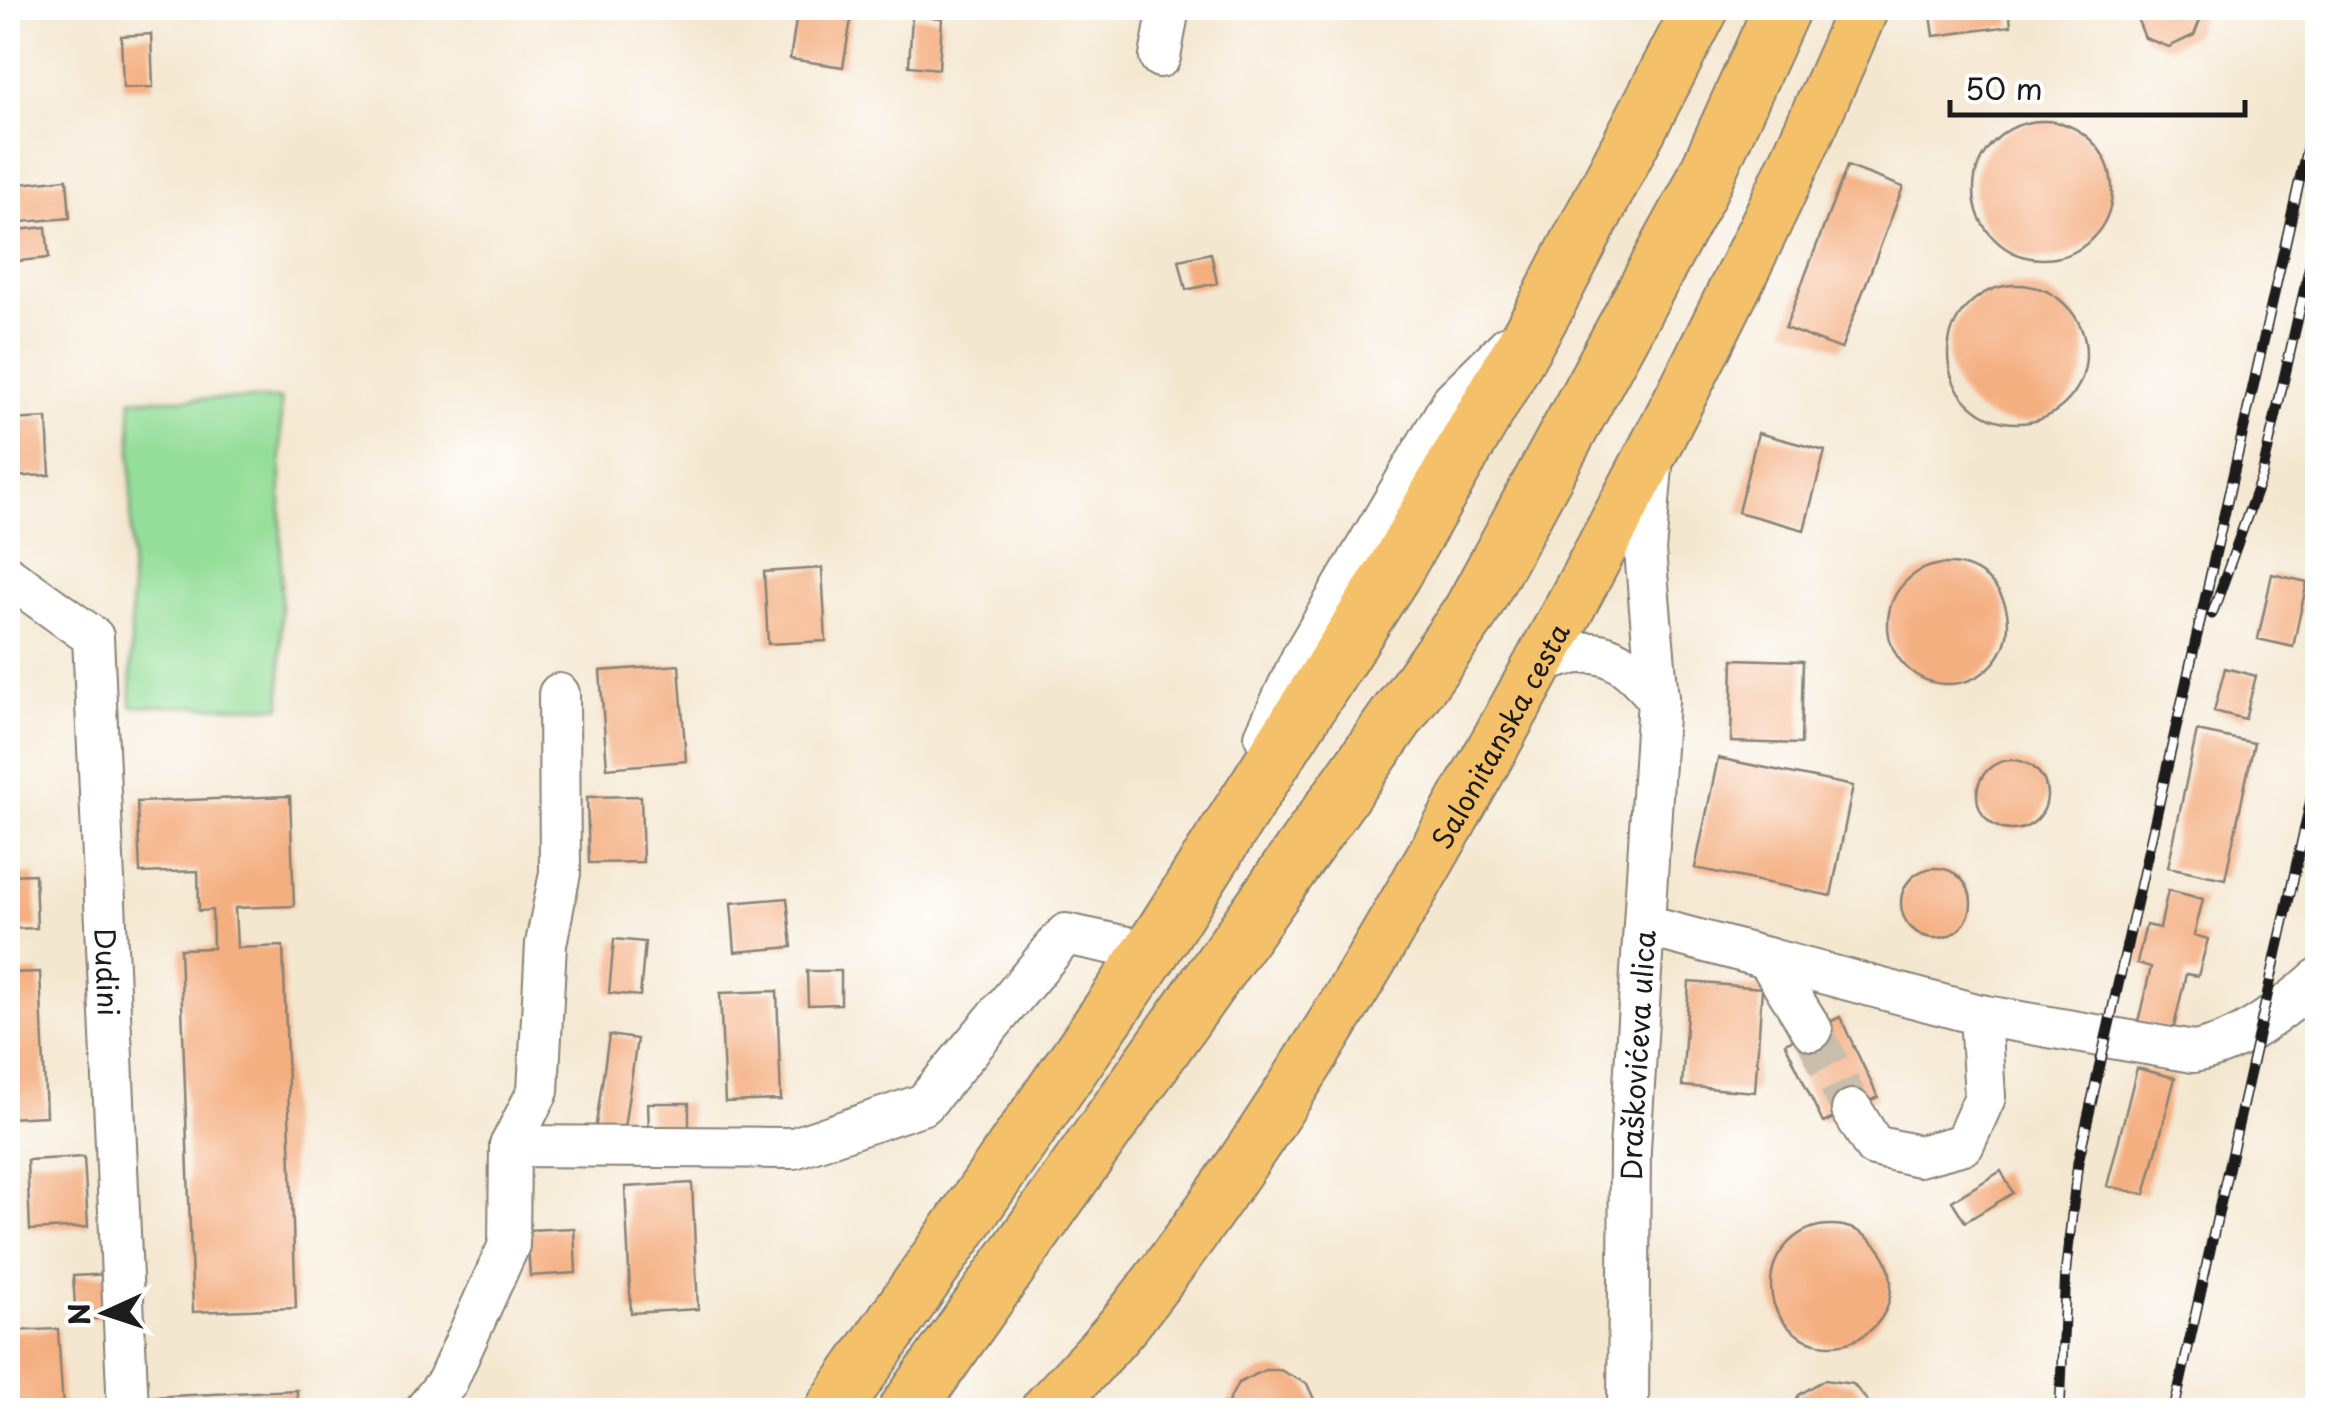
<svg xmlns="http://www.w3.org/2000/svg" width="2325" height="1418" font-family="'Playpen Sans',sans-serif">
  <rect width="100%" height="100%" fill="#fff"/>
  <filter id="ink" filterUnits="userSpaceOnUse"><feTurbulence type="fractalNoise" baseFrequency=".01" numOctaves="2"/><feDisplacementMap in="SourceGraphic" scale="20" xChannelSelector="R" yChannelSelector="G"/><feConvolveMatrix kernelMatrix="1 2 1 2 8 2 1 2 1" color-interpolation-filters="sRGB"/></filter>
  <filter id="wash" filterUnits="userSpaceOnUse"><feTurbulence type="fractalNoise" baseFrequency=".0048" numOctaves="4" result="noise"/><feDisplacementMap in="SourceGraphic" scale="40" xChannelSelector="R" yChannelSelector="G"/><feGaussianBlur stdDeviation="2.25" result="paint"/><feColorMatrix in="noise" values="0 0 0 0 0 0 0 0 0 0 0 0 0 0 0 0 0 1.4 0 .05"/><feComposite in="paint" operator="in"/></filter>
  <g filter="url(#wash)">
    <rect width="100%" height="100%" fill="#f4e7d0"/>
    <!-- green -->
    <path fill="#95de99" stroke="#587d5a" stroke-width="2.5" d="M131,399H281V707L131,706Z"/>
    <g id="blocks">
      <!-- building -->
      <path fill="#f4af81" d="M8,8H11L14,51H8Z
        M798,8H853L843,67L790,59Z
        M1930,8H2009L2011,26L1934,36Z
        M2133,8H2203L2204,10L2194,35L2169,47L2145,38Z
        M912,16L942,18L939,69L909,66Z
        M151,34L153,87L123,88L121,36Z
        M1974 190a69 69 0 1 1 138 0a69 69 0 1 1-138 0Z
        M1847,166L1903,187L1841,349L1785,328Z
        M67,179L70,218L22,222L19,184Z
        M46,227L49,258L8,262V231Z
        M1211,253L1217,283L1186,290L1179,260Z
        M1948 354a69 69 0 1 1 138 0a69 69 0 1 1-138 0Z
        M47,418L50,475L8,477V420Z
        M1758,433L1825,451L1804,530L1738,512Z
        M1888 624a60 60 0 1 1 120 0a60 60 0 1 1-120 0Z
        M822,568L826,641L768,644L764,572Z
        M2272,574L2307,582L2293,647L2258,639Z
        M1733,659L1803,661L1801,744L1731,742Z
        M679,665L686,761L607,768L600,671Z
        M2225,668L2256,676L2245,719L2214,711Z
        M10,730L14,773H8V731Z
        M2197,731L2254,743L2225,879L2168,867Z
        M1718,758L1853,786L1831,896L1695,868Z
        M1977 795a35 35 0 1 1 70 0a35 35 0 1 1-70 0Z
        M290,796L294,906L235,908L237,948L283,946L296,1308L193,1312L180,949L213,948L212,910L199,911L198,871L140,873L137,802Z
        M641,796L643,862L589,863L587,797Z
        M1901 903a35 35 0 1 1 70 0a35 35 0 1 1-70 0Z
        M35,874L37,928L8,929V875Z
        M2168,890L2203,899L2194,935L2208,939L2198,976L2186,974L2173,1031L2138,1022L2151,967L2137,963L2146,925L2160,928Z
        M787,898L792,947L735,952L731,903Z
        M614,939L645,942L640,996L609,993Z
        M807,971H841V1004L808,1005Z
        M40,972L46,1116L8,1118V973Z
        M1689,982L1762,988L1755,1092L1682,1086Z
        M777,991L781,1100L725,1102L720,993Z
        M1840,1017L1878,1097L1823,1123L1785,1043Z
        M609,1035L637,1039L622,1142L594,1138Z
        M2137,1068L2175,1078L2145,1195L2107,1186Z
        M648,1103H689V1132H649Z
        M84,1157L88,1227L30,1230L27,1160Z
        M2001,1171L2013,1193L1965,1222L1952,1201Z
        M692,1183L698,1309L631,1313L625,1187Z
        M1771 1285a60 60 0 1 1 120 0a60 60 0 1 1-120 0Z
        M574,1228L576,1273L530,1276L527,1230Z
        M111,1274L113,1318L76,1320L73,1276Z
        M58,1329L63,1410H8V1331Z
        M1265,1370H1280L1307,1384L1319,1410H1224L1238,1383Z
        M1824,1380L1853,1384L1875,1410H1790L1799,1395Z
        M297,1390V1410H149L148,1397Z"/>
    </g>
  </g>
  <g filter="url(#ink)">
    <use href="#blocks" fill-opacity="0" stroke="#888276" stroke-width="2.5"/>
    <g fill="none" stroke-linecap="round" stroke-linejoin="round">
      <!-- minor-tunnel -->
      <path stroke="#c9beac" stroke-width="40" stroke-dasharray="40 20" stroke-linecap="butt" d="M1812,1030L1852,1110"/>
      <!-- minor casing -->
      <g stroke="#888276" stroke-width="44">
        <g id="minor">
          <path d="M1160,57L1169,8"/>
          <path id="s1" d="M8,576L93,637L128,1410"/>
          <path d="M1539,664C1598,641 1619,653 1658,699"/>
          <path d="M1265,736L1302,657L1453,400L1508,346"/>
          <path d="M1646,926L1980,1015L2193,1052C2242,1044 2281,1011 2318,979"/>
          <path d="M1767,958L1812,1030"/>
          <path d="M1852,1110L1874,1146L1919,1156L1964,1144L1985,1097L1980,1015"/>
          <path d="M510,1146L794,1148L924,1104L1066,934L1151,952"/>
          <path d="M425,1410L447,1382L509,1245L510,1146L538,1091L546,944L560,873L559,694"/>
          <path id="s2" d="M1628,1410L1630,1149L1658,699L1645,551L1652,466"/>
        </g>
      </g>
      <!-- major casing -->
      <g stroke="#888276" stroke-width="54">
        <g id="major">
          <path id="s3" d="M1046,1410C1075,1378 1107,1347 1133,1313C1288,1115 1412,895 1533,675C1652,457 1766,237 1863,8"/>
        </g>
      </g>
      <!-- highway casing -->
      <g stroke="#888276" stroke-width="59">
        <path id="highway" d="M833,1410L1151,952L1392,575L1543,312L1701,8
          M907,1410L1470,613L1697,195L1782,8"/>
      </g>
      <!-- minor -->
      <use href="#minor" stroke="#fff" stroke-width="40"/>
      <!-- major -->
      <use href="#major" stroke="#f4c16a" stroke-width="50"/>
      <!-- highway -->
      <use href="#highway" stroke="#f4c16a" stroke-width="55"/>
      <!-- rail casing -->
      <g stroke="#1c1c1c" stroke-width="11">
        <path id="rail" d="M2212,614L2262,475L2318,230
          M2060,1410L2066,1267L2078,1162L2318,99
          M2174,1410L2318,769"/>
      </g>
      <!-- rail -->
      <use href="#rail" stroke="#fff" stroke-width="8" stroke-dasharray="22" stroke-linecap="butt"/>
    </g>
  </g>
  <g text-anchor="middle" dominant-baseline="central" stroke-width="10" stroke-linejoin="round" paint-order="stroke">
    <!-- street labels -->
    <g font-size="28" fill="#1c1c1c" stroke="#fff">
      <text stroke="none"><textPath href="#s3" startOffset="815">Salonitanska cesta</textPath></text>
      <text stroke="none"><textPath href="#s1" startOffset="440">Dudini</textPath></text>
      <text stroke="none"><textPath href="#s2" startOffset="355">Draškovićeva ulica</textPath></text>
    </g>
  </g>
  <!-- margin -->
  <rect width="2325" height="1418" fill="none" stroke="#fff" stroke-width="40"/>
  <!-- north arrow -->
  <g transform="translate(105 1313) rotate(267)" stroke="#ffffff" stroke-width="8" paint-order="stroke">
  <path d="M0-8L18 38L0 25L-18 38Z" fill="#1c1c1c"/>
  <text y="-15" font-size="28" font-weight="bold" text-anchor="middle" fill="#1c1c1c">N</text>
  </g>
  <!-- scale -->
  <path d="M1950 100v15h295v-15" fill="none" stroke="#1c1c1c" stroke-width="5"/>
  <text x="1965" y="100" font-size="30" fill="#1c1c1c" stroke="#ffffff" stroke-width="8" paint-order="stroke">50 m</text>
</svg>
